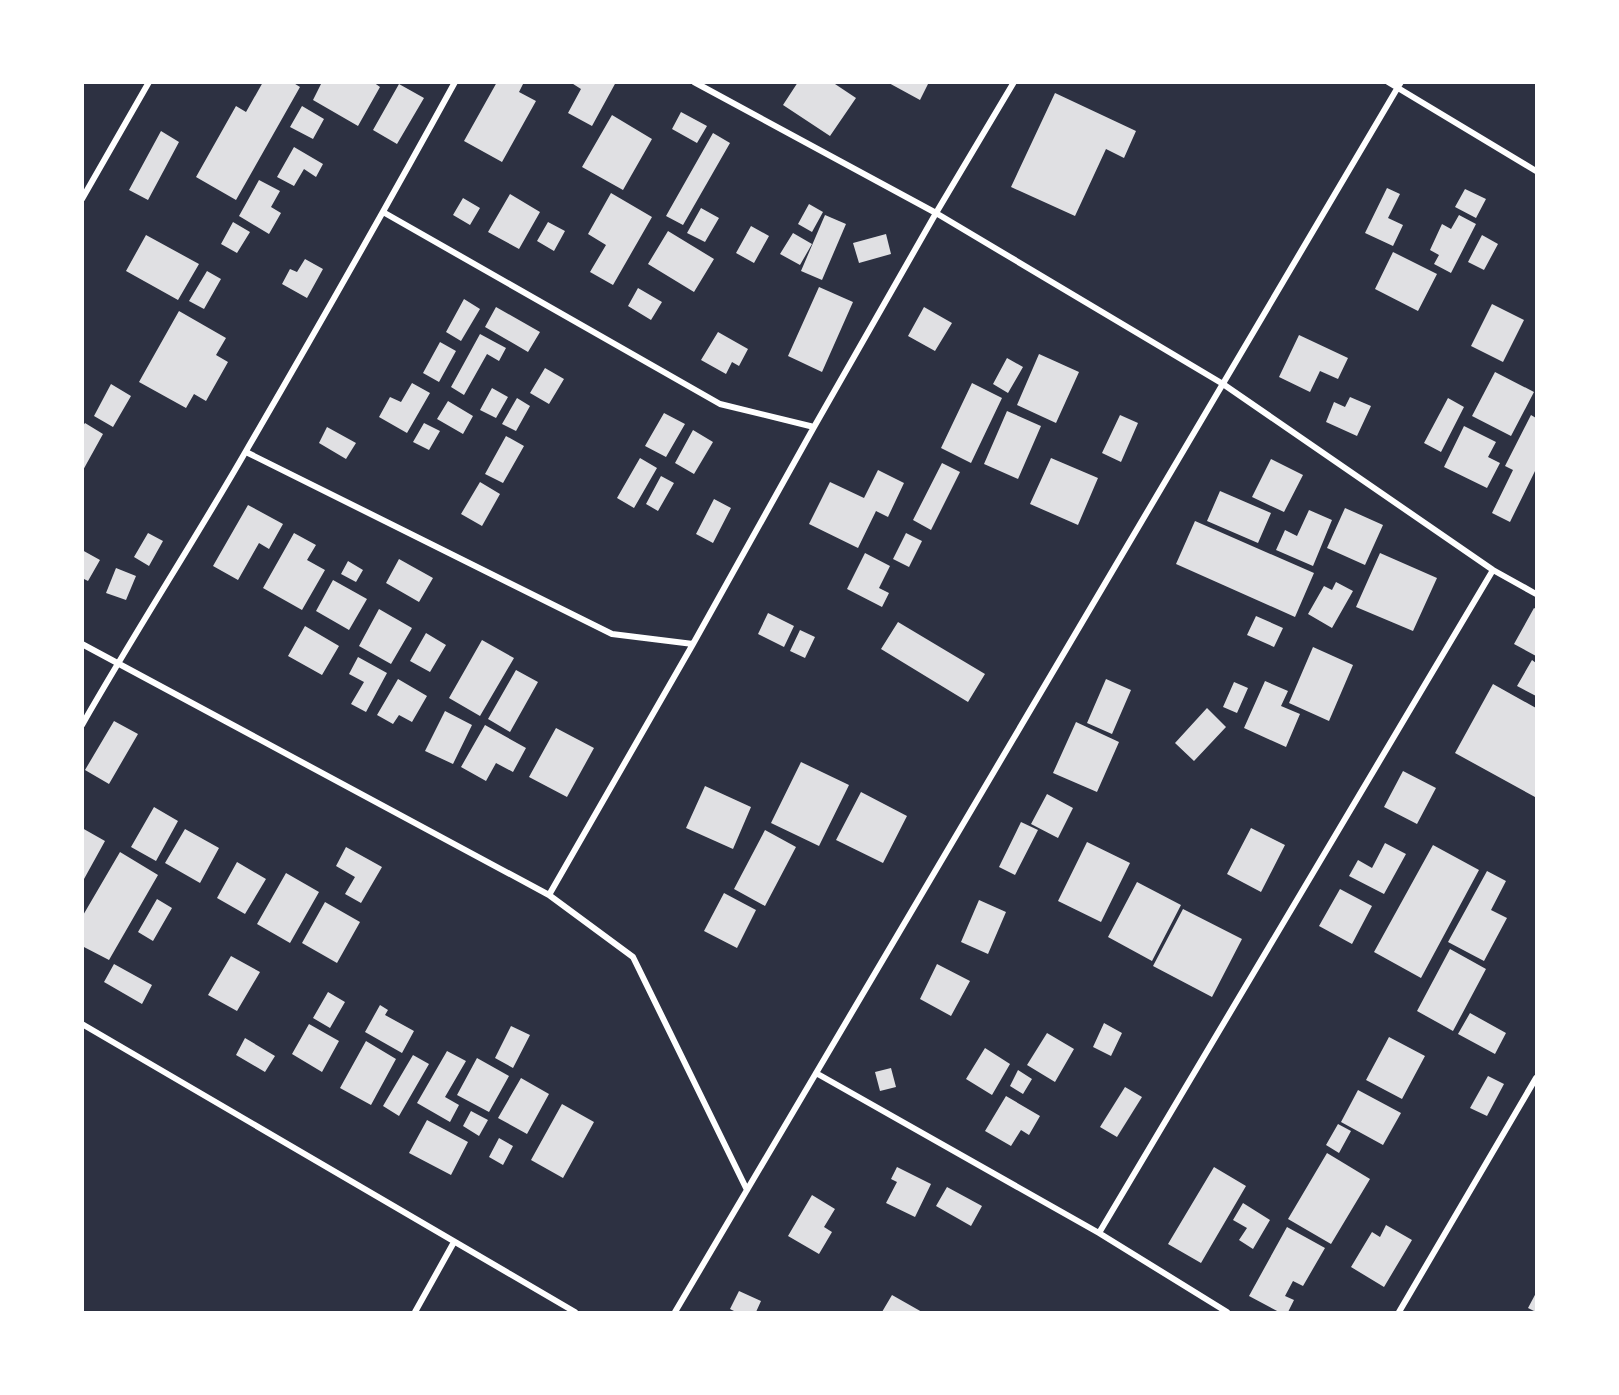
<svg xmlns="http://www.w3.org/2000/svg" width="1619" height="1395" font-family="'Titillium Web',sans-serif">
  <rect width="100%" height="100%" fill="#2d3142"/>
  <!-- building -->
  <path fill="#e0e0e3" d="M263,82H292L300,87L236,200L196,177L236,106L246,112Z
    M322,82H373L380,87L358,126L313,100Z
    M497,82H524L519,92L536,101L502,162L464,141Z
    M570,82H616L592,126L568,113L581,89Z
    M798,82H832L856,98L830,136L783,105Z
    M887,82H929L920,100Z
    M399,84L424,98L397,144L373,130Z
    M1055,93L1136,131L1124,158L1106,149L1075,216L1011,187Z
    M302,106L324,119L313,139L290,127Z
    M681,112L707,126L697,143L672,129Z
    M612,115L652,139L623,190L582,167Z
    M161,131L179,142L148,200L129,190Z
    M713,133L730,143L683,225L666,216Z
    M294,147L323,164L316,177L304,169L294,186L277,177Z
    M259,180L280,191L271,207L281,213L269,234L239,216Z
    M1387,188L1400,194L1388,218L1403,225L1393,246L1365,233Z
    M1465,189L1486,199L1476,218L1455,207Z
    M611,193L652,217L613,285L590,272L606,245L588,234Z
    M510,194L540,212L519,249L488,232Z
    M463,198L480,208L470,225L453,215Z
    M809,204L823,212L812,232L798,224Z
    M701,208L719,218L705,242L687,233Z
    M825,215L846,224L822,280L801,271Z
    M1459,215L1476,224L1451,273L1434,264L1439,255L1430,250L1442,224L1451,229Z
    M233,222L250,232L237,253L221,244Z
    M548,222L565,231L554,251L537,241Z
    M751,226L769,236L754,263L736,253Z
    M668,231L714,259L694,292L648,264Z
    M793,233L812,244L800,265L780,254Z
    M886,234L891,254L859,263L853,243Z
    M146,235L199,264L178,300L126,271Z
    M1482,235L1498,244L1484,270L1468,262Z
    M1393,252L1437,274L1418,311L1375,289Z
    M305,259L323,269L307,298L282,284L290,269L297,272Z
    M207,271L221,279L204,309L189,301Z
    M819,287L853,302L822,372L788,356Z
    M638,288L662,302L651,320L628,306Z
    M464,299L480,309L461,341L446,332Z
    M1492,304L1524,320L1503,362L1471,346Z
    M496,307L540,332L528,352L485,327Z
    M924,307L952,323L935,351L908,336Z
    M179,311L226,338L216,355L228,362L206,401L194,394L186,408L139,382Z
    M718,332L748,349L739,366L732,362L726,374L701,360Z
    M480,334L506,348L499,361L487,354L464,395L451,387Z
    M1299,335L1348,358L1338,379L1320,371L1310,392L1279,377Z
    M440,342L456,351L439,382L423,373Z
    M1039,354L1079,372L1056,423L1017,405Z
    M1007,358L1023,367L1008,393L993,384Z
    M545,368L564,379L549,404L530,393Z
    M1495,372L1534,392L1511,436L1472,416Z
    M412,383L430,393L407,433L379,417L390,397L401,402Z
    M972,383L1002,398L971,463L941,448Z
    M111,384L131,396L113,427L94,416Z
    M492,388L508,397L496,418L480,410Z
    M1350,397L1371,406L1357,436L1326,422L1334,402L1345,407Z
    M517,398L530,406L516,431L502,424Z
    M1448,398L1464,407L1441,452L1424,443Z
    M448,401L473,416L463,434L437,419Z
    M1007,411L1041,426L1018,479L984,464Z
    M664,413L685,424L666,457L645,446Z
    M1120,415L1138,423L1121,462L1102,453Z
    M1531,415L1536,418V469L1510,522L1492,513L1513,470L1505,466Z
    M85,423L103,434L82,472V427Z
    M424,423L440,431L429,450L413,442Z
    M1464,426L1496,442L1488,457L1500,463L1487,488L1444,467Z
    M327,427L356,443L346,459L319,443Z
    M693,430L713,442L694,474L675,463Z
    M506,436L524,446L503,483L485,474Z
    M640,458L657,468L634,508L617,498Z
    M1051,458L1098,478L1078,525L1030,504Z
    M1271,459L1303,475L1284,512L1252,497Z
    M942,463L960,472L931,530L913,520Z
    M878,470L904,483L888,517L876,511L858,548L809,524L830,482L864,498Z
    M661,476L674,483L658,511L646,504Z
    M480,482L500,494L482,526L461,514Z
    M1220,491L1271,513L1258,543L1207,521Z
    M714,499L731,508L713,543L696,534Z
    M248,505L283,524L269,549L259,543L238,580L213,566Z
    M1345,508L1383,525L1365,565L1327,548Z
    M1309,510L1332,520L1313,566L1276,550L1285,530L1297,536Z
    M1195,521L1314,573L1295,617L1176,564Z
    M148,533L163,541L149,566L134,557Z
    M294,533L316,545L307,560L325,570L302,610L263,588Z
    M906,533L922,541L909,567L893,559Z
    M82,550L100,560L88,581L82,578Z
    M865,553L890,566L879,588L889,593L882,607L847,589Z
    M1380,553L1437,578L1413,631L1356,607Z
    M399,559L433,578L419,602L386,583Z
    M348,561L363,570L356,582L341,574Z
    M116,568L136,576L126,600L106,593Z
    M333,580L367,599L349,630L316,611Z
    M1336,582L1353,591L1332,628L1308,614L1324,586L1332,590Z
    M1534,608L1536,609V656L1514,644Z
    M379,609L412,628L391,664L359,646Z
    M768,613L794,626L784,647L758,634Z
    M1256,616L1283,628L1274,647L1247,635Z
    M898,622L985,674L968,702L881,649Z
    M305,626L339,646L322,675L288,656Z
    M800,630L815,637L805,658L790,651Z
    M426,633L446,645L430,672L410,661Z
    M482,640L514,658L480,716L449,698Z
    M1313,647L1353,665L1329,721L1289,703Z
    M358,657L387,673L366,712L351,704L364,682L349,674Z
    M1532,660L1536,663V696L1517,686Z
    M516,670L538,682L510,732L488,719Z
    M398,679L427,696L412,722L399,715L393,724L377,715Z
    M1106,679L1131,690L1112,734L1087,723Z
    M1265,681L1288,691L1281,706L1300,714L1286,747L1244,728Z
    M1234,682L1248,688L1237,713L1223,707Z
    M1493,684L1536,708V795L1535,797L1455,753Z
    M1207,708L1226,727L1194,761L1175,743Z
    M445,711L472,725L453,764L425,751Z
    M114,721L138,734L109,784L85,770Z
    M1076,722L1119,742L1097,792L1053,773Z
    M485,725L526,748L513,772L496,763L486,781L461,767Z
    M556,728L594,748L567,797L529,777Z
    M801,762L849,785L819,846L771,823Z
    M1403,771L1436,788L1417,824L1384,807Z
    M705,786L751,807L733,849L686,828Z
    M861,792L907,816L883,863L836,840Z
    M1047,794L1073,808L1058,838L1031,824Z
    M154,807L178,821L156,861L131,847Z
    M1021,822L1038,830L1015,875L999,867Z
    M82,828L105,841L84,879L82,878Z
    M1251,828L1285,845L1261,892L1227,874Z
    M185,829L219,848L200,883L165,863Z
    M765,830L796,847L765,906L734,889Z
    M1087,842L1130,863L1101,922L1058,901Z
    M1385,843L1406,854L1384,894L1349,876L1358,860L1372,868Z
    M1433,845L1479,870L1421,978L1374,952Z
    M346,847L382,867L361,903L345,894L355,877L336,866Z
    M120,852L158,875L109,960L82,946V917Z
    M237,862L266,879L245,914L217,898Z
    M1487,871L1506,881L1491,910L1507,918L1484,961L1448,942Z
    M286,873L319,892L290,943L257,924Z
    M1137,882L1181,905L1152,961L1108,937Z
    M1340,889L1372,906L1352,944L1319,926Z
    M724,893L756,910L737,948L704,931Z
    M157,899L172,908L153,941L138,932Z
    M979,900L1006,912L988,954L961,942Z
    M325,902L360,922L337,963L302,943Z
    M1183,909L1242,939L1212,997L1153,966Z
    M1450,949L1486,969L1453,1031L1417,1011Z
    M231,956L260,972L237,1011L208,995Z
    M114,964L152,985L142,1004L104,982Z
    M937,964L970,981L951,1016L920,999Z
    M328,992L345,1002L330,1028L313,1018Z
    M380,1005L388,1010L385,1015L414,1031L402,1053L365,1032Z
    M1470,1013L1506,1033L1495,1054L1458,1034Z
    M1104,1023L1122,1033L1111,1056L1093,1047Z
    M309,1024L339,1041L322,1072L292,1054Z
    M511,1026L530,1035L513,1068L495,1058Z
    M1047,1033L1074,1049L1055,1082L1027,1065Z
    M1389,1037L1425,1056L1402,1099L1366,1080Z
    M245,1038L275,1056L265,1072L236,1055Z
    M366,1041L396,1059L371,1105L340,1088Z
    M985,1048L1010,1064L992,1095L966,1079Z
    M447,1051L466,1061L445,1097L459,1105L450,1122L417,1103Z
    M413,1055L429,1064L399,1116L383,1106Z
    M477,1058L509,1076L489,1112L457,1095Z
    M891,1068L896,1087L880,1091L875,1072Z
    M1018,1070L1032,1079L1023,1094L1010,1086Z
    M1488,1076L1504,1084L1487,1116L1470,1108Z
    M521,1078L549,1094L527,1134L498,1118Z
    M1125,1087L1142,1097L1117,1137L1100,1127Z
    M1358,1090L1401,1113L1383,1145L1341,1122Z
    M1006,1096L1040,1116L1029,1135L1021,1130L1011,1146L985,1131Z
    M562,1104L594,1122L563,1178L531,1160Z
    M471,1111L488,1120L479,1136L463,1126Z
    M427,1120L468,1142L451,1175L409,1153Z
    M1338,1124L1351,1131L1339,1153L1326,1145Z
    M499,1138L513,1146L503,1165L489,1157Z
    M1327,1153L1370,1179L1331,1244L1288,1219Z
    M897,1167L931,1184L915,1217L886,1203L897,1182L891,1179Z
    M1214,1167L1246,1186L1201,1263L1168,1244Z
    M947,1187L982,1206L971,1226L936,1206Z
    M812,1195L835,1209L824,1227L832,1232L819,1254L788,1236Z
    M1243,1203L1270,1220L1253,1249L1239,1240L1247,1228L1233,1220Z
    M1386,1225L1412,1240L1384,1287L1351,1267L1372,1232L1380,1237Z
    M1287,1227L1325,1248L1303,1286L1293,1281L1285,1296L1294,1300L1288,1312H1279L1249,1296Z
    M739,1291L761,1301L756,1312H736L730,1309Z
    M1536,1293V1312L1528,1308Z
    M892,1295L922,1312H882Z"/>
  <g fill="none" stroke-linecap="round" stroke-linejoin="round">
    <!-- minor -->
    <path stroke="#fff" stroke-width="6" d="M694,82L936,213L1223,384L1493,570L1536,594
      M1388,82L1536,171
      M82,199L149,82
      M383,212L720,404L814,427
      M246,452L612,634L693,644
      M82,644L549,895L633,957L747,1190
      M82,725C135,632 193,543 246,451C317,329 387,206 455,82
      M549,895L693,644L814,427L936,213L1014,82
      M82,1024L575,1312
      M816,1073L1099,1233L1227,1312
      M1099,1233L1493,570
      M415,1312L454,1242
      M675,1312L1401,82
      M1399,1312L1536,1078"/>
  </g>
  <!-- border -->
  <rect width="1619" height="1395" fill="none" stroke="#ffffff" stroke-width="168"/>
</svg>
